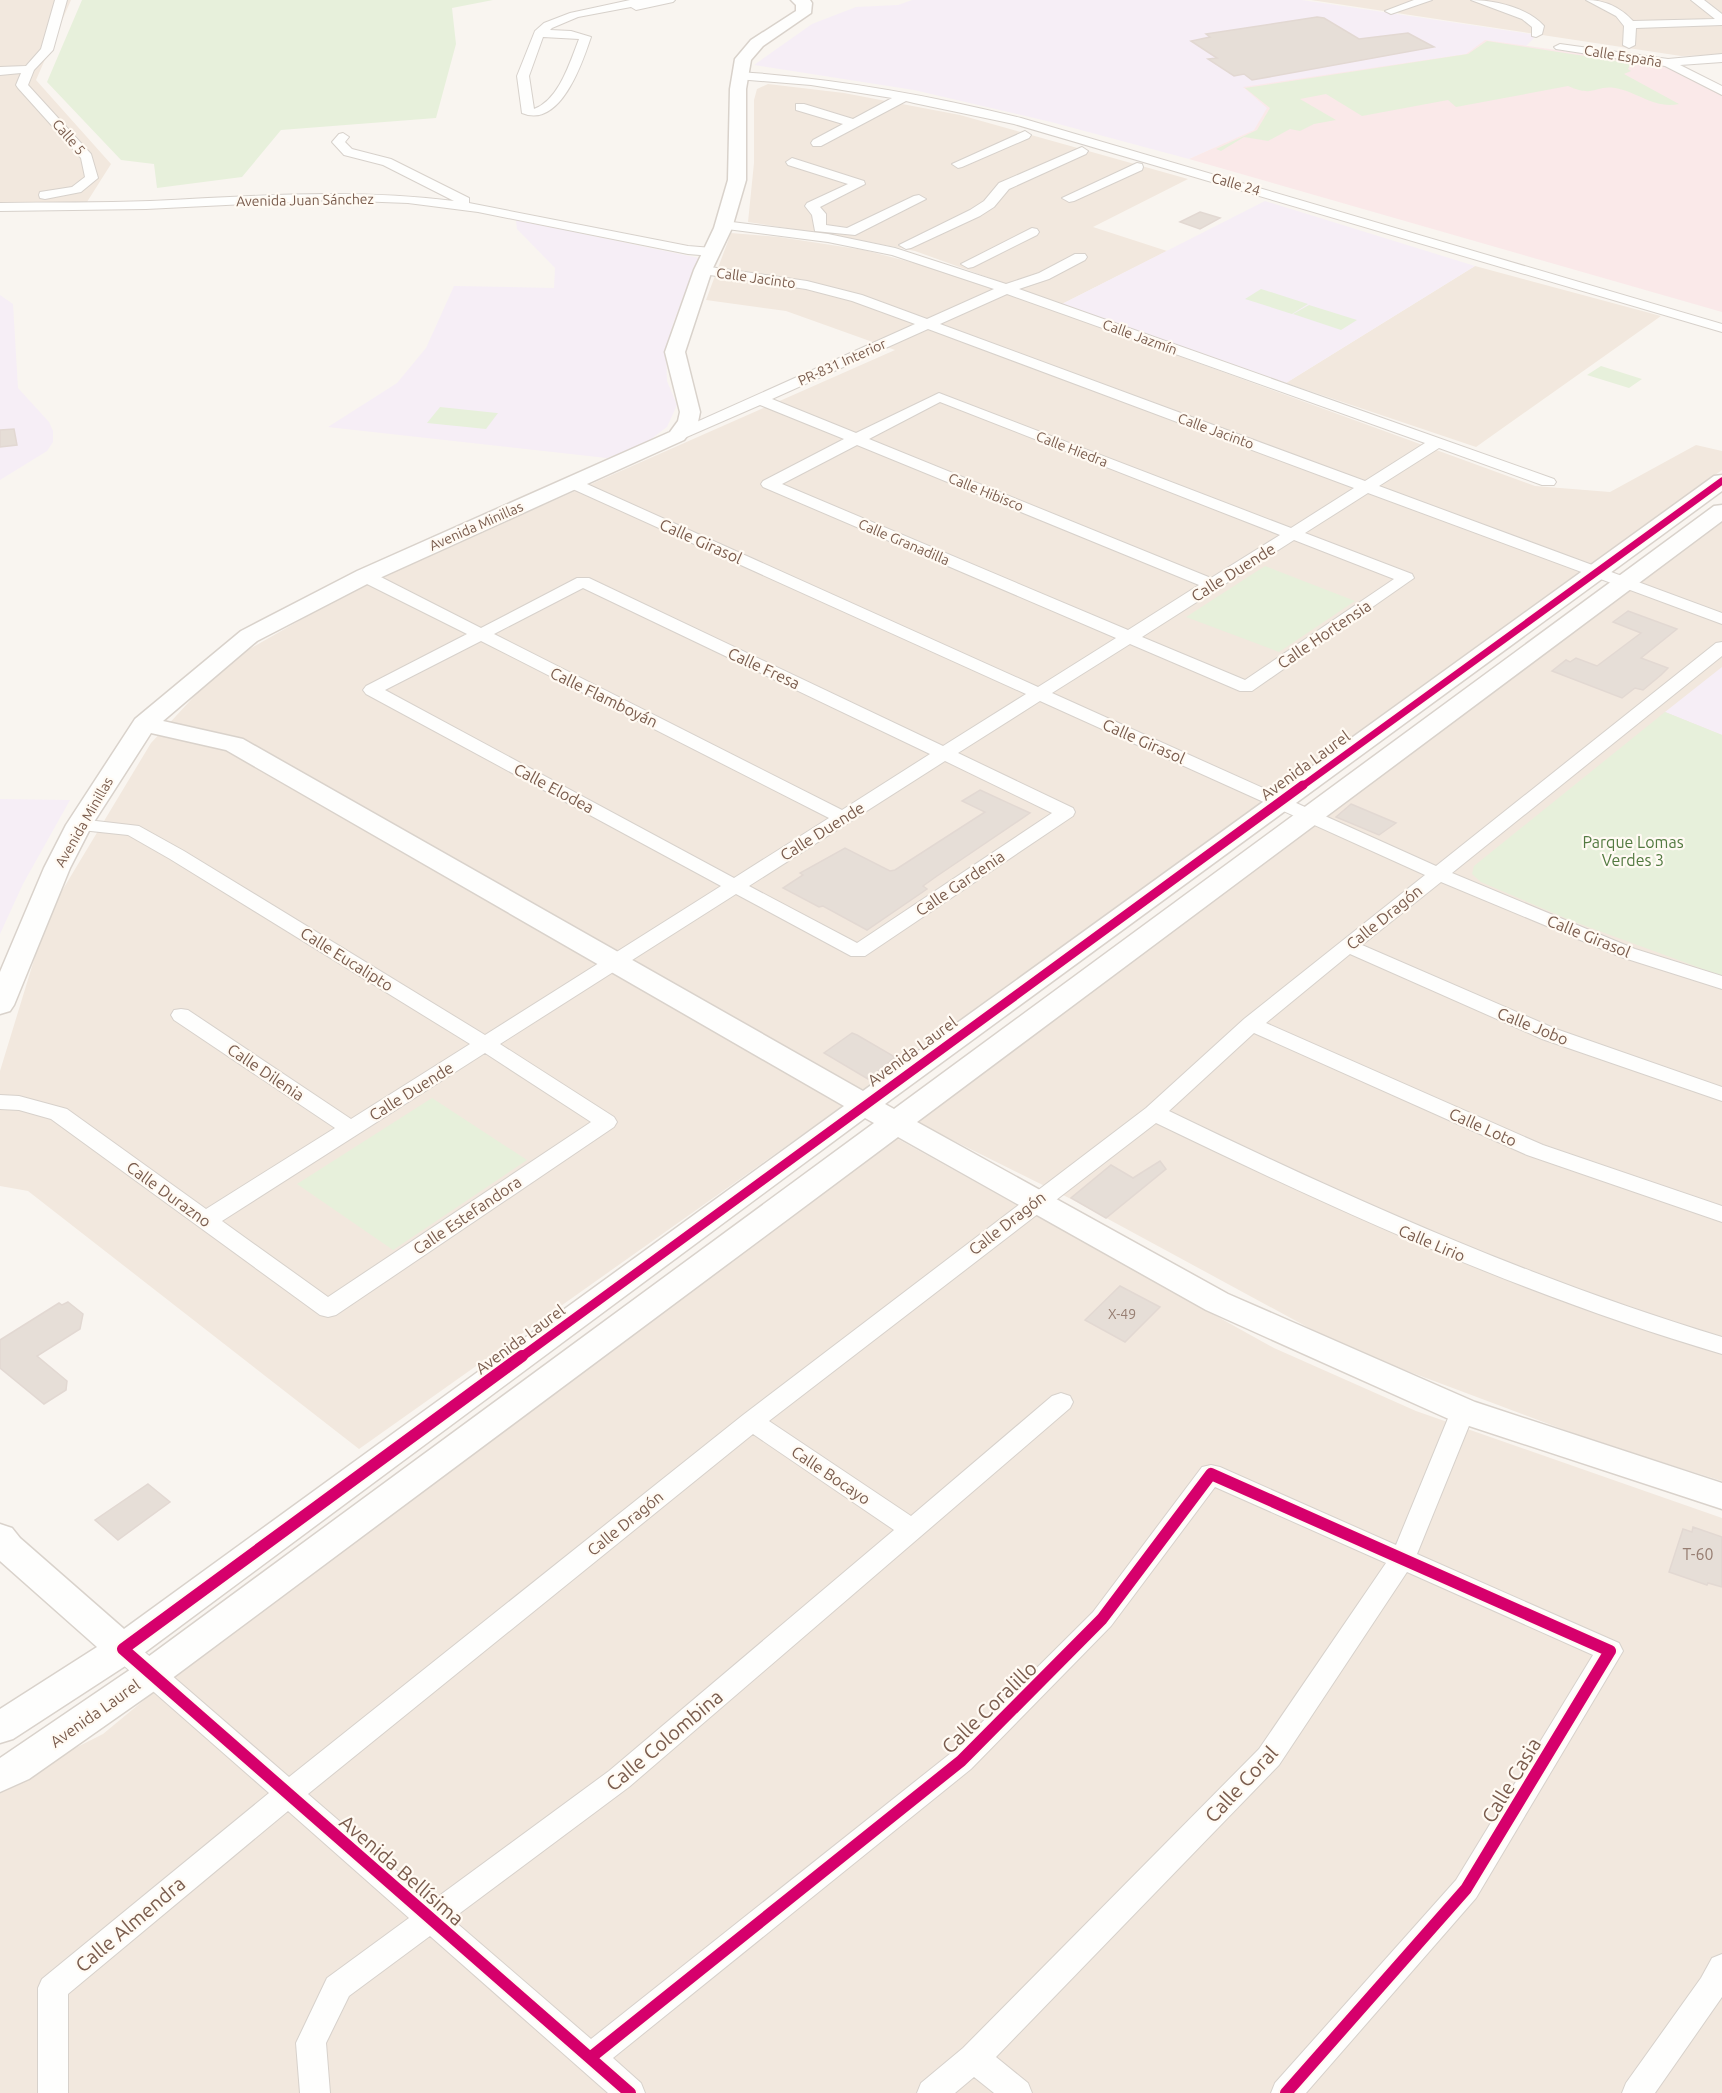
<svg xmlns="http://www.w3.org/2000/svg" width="1722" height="2093" font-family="Ubuntu,sans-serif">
  <rect width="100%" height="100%" fill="#f9f5f0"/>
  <!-- residential -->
  <path fill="#f2e8de" d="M0,0H71L36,80L111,164L87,202L0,204Z
    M1311,0H1722V55L1681,56Z
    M768,84L844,93L960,115L1188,179L1093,227L1167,251L1062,304L915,251L844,237L748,222L754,163V100L757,89Z
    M731,233L779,237L864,250L949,272L1535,486L1610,492L1696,445L1722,451V470L953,1028L359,1449L28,1191L0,1186V1071L48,914L151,743L225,663L358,587L895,350L786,311L706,300Z
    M1475,266L1661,316L1476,447L1286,383Z
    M1722,518V1481L1594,1441L1346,1348L1073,1200L910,1119Z
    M889,1134L1274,1348L1416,1411L1722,1518V2093H0V1786L103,1734L302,1569Z"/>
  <!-- education -->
  <path fill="#f6eef6" d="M912,0H1302L1537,35L1526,46L1486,40L1466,54L1244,88L1268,108L1254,130L1189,159L1051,122L914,90L754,65L812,24L856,7L898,5Z
    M1265,201L1475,266L1286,383L1062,304Z
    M516,220L699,258L674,321L666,349L667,381L677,405L667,427L643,445L607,458L328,427L397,383L426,348L454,286L554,288L555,268L517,229Z
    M0,295L13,304L18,388L49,422L53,431V442L47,451L0,480Z
    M1722,667V735L1665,712Z
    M0,799L70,800L23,884L0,934Z"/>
  <!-- medical -->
  <path fill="#fae9e9" d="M1485,40L1664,65L1722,95V312L1189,159L1254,130L1267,108L1243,87L1466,54Z"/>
  <!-- green -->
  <path fill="#e7f0db" d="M82,0H493L452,8L456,44L436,118L281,130L242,177L157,188L154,164L121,160L47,82Z
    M1487,41L1631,63L1628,69L1631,71L1624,74L1679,104C1654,109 1638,92 1615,88C1595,85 1594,98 1568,86L1456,107L1448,100L1362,116L1326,94L1300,99L1336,120L1314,124L1300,131L1290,129L1268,141L1244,137L1221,151L1216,149L1257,130L1270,108L1245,88L1468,54Z
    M1261,289L1308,304L1292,314L1245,299Z
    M1309,305L1357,320L1341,330L1293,314Z
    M1601,366L1642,379L1629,388L1587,375Z
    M440,407L497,413H498L486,429L427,423Z
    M1265,566L1355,601L1279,652L1186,617Z
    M1665,712L1722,735V976L1572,921L1481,882L1472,874L1474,866Z
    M432,1098L527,1160L393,1250L297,1184Z"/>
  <!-- building -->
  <path fill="#e6ded7" stroke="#e2d8d2" stroke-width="1.5" d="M1317,17L1324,18L1359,39L1408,33L1434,47L1252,80L1244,74L1234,76L1208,59L1217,58L1191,41L1210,37L1206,34Z
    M1200,212L1220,218L1200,229L1180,222Z
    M14,429L17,445L0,447V430Z
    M1628,611L1677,629L1641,658L1668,668L1661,675L1643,690L1635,688L1622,698L1552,671L1566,660L1570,662L1576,658L1597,666L1641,633L1613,622Z
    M980,790L1030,813L937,876L923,886L927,889L867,930L823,906L819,907L783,888L803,875L800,873L845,848L890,871L895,870L985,812L962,801Z
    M1351,804L1396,823L1379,835L1336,817Z
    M852,1033L857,1035L895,1057L868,1079L824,1053Z
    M1160,1161L1166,1169L1106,1218L1071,1198L1111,1165L1133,1178Z
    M1120,1286L1160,1307L1125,1342L1085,1320Z
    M68,1302L83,1314L80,1329L37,1356L67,1381L66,1390L44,1404L0,1368V1340L59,1303L62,1305Z
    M148,1484L170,1502L118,1540L95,1520Z
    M1693,1527L1722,1537V1587L1708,1583L1707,1585L1669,1572L1683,1529L1692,1532Z"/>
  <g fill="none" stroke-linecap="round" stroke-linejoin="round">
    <!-- street casing -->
    <g stroke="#d7d1cb" stroke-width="2">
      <path id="street" d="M55,0H67L53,50L34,70L28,85L91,154L98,178L81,192L45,199L40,198L39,195L40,192L72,187L85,177L81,158L18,88L16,85L21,73L0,75V67L26,66L41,49Z
        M630,0H675L673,2L636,10L631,7L578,17L552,28L550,30L571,31L591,37C582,64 560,129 522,113L517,76L535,31L544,23L570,13ZM543,37L579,39C570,62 559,100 534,109L529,76Z
        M1414,0H1432L1391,14L1385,11Z
        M1471,0C1495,0 1528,8 1544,26L1542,34L1536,37L1532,36V27L1522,19Z
        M1586,0C1605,0 1620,7 1633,21L1715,19L1691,0H1704L1722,14V25L1636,28L1635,45L1629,48L1623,45L1624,26L1616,16Z
        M1560,44L1668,59L1722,54V62L1680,65L1722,86V95L1665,66L1556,49L1554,47Z
        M741,72C836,79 929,95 1021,118L1722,324V332L1014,124L914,103L906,101L821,146H813L811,143L813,140L843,124L796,110V104H804L853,119L892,98L811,85L737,79L735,76Z
        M1025,131L1031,135L1029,138L962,167L958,168L952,164Z
        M343,133L349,137L345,142L352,149L391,159L469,198V203L688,246L712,248L719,252L712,256L688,254L478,212L408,203L330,200L146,209L0,211V203C50,202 100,203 150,201C252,196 352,188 454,201L383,165L344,155L332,142L339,134Z
        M1082,147L1088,151L1086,154L1009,189L994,207L980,216L911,248L906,249L899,245L970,210L984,201L999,183Z
        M792,158L864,181L865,184L820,207L826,214V225L847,228L914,196L919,195L926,199L855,235L815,231L812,215L805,206L807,203L848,184L788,165L786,162Z
        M1137,163L1142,164L1143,167L1142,170L1074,201L1069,202L1062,198Z
        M724,221L828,234L895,248L1006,284L1039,273L1075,254H1085L1087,257L1085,260L1049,279L1019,289L1554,479L1556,482L1554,485H1542L1439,448L1379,486L1722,613V624L1368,493L1305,533L1412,574L1414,578L1252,691H1240L1130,644L1052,693L1436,866L1716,643L1722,642V656L1452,873L1635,949L1722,976V989L1621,957L1441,882L1362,945L1556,1029L1722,1087V1101L1542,1039L1350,954L1266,1023L1543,1145L1722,1206V1222L1527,1155L1254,1033L1169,1111C1349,1198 1530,1279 1722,1337V1354C1525,1296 1340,1212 1156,1123L769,1421L911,1516L1052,1396L1061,1393L1070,1396L1073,1402L1070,1408L629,1787L452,1919L591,2039L951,1753L1093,1612L1202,1467L1211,1465L1220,1467L1396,1545L1451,1411L1454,1405L1463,1402L1472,1405L1475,1411L1417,1554L1619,1643L1623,1651L1476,1898L1306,2093H1271L1275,2083L1456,1880L1593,1655L1407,1572L1279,1765L996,2057L1028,2083L1032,2093H994L974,2077L955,2093H917L921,2083L963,2048L1259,1749L1386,1563L1215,1487L1111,1626L971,1769L613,2058L641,2083L645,2093H608L430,1936L349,1996L326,2043L330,2093H300L296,2043L327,1978L409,1918L288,1811L68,1994V2093H38V1988L42,1979L269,1793L114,1657L110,1649L114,1641L123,1638L132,1641L289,1777L743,1415L1146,1108L1244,1019L1425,875L1040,701L958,753L1073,808L1075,812L1073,816L865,956H851L736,894L500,1044L614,1117L617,1122L614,1127L336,1315L328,1317L320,1315L51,1119L19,1110L0,1109V1095L19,1096L67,1109L206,1209L335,1128L174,1020L171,1015L174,1010L181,1009L188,1010L351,1119L470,1044L170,859L128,835L72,829L70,825L72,821L79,819L139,826L184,851L485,1035L721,886L366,694L363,690L366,686L467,634L359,580L357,576L359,572H371L481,628L577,578H589L943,746L1026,694L566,486L564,483L566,480H578L1038,687L1116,638L763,487L761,484L763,481L844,439L760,405L682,439H672L669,436L672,433L915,324L852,301L806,289L703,274L698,273L696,270L698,267L703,266L807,281L862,295L927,319L994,289L892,255L828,242L719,228L717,225ZM1007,294L1425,443L1365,481L940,324ZM928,329L1354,488L1291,528L939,393L856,433L772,399ZM940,402L1280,535L1211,578L869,439ZM857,445L1199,585L1128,630L782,484ZM1294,540L1394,579L1245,680L1142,637ZM583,588L930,754L842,810L494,634ZM481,641L829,818L734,878L385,690ZM945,761L1052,813L857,943L749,886ZM485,1053L591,1122L328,1297L222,1221ZM753,1434L894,1530L609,1771L432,1901L308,1794Z
        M1032,228L1037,229L1039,232L1037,235L973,267L968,268L961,264Z
        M1722,1954V1997L1655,2093H1622L1626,2083L1701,1978L1712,1958Z"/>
    </g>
    <!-- secondary casing -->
    <g stroke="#d9d2cb" stroke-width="3">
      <path id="secondary" d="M791,0H810L812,3L811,13L763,46L751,60L746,89V180L732,228L712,270L685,352L700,412L698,422L684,440L373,581L257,641L163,721L243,739L863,1091L1714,476L1722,475V491L885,1104L894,1109L1714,506L1722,505V521L917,1122L1228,1294L1475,1402L1722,1483V1509L1451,1420L1206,1310L898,1137L163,1685L29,1779L0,1792V1758L137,1665L874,1123L865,1118L136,1659L13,1739L0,1743V1709L97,1647L0,1561V1524L12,1528L20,1538L124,1629L844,1106L226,750L151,733L92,825L70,868L14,1005L10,1011L0,1014V972L44,868L66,825L135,719L241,631L357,571L670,432L678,421L680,412L665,352L694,270L714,228L728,180L730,89L735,59L751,40L796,11V5Z"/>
    </g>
    <!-- street -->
    <use href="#street" fill="#fefefd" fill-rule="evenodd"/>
    <!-- secondary -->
    <use href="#secondary" fill="#fefefd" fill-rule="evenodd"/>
    <!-- cycleway-far2 casing -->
    <g stroke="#fffaf3" stroke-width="10">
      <path id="cycleway-far2" d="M1301,787L1722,481"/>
    </g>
    <!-- cycleway-far1 casing -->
    <g stroke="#fffaf3" stroke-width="13">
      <path id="cycleway-far1" d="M520,1358L1303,785"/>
    </g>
    <!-- cycleway casing -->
    <g stroke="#fffaf3" stroke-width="16">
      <path id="cycleway" d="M522,1356L123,1649L630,2093
        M590,2058L961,1761L1102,1619L1211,1474L1610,1651L1466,1889L1286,2093"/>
    </g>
    <!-- cycleway-far2 -->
    <use href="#cycleway-far2" stroke="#d6006c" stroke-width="7"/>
    <!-- cycleway-far1 -->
    <use href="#cycleway-far1" stroke="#d6006c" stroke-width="9"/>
    <!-- cycleway -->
    <use href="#cycleway" stroke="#d6006c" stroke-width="12"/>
  </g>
  <g text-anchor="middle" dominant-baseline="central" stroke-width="4.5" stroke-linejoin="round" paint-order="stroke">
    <!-- far-street labels -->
    <g font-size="14" fill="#7a5c4d" stroke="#fffaf3">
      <text transform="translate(1623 56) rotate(9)">Calle España</text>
      <text transform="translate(69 137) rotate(49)">Calle 5</text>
      <text transform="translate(1236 184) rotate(16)">Calle 24</text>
      <text transform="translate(305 200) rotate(-1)">Avenida Juan Sánchez</text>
      <text transform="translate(756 278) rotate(8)">Calle Jacinto</text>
      <text transform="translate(1140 337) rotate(20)">Calle Jazmín</text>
      <text transform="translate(842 362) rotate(-24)">PR-831 Interior</text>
      <text transform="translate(1216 431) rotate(20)">Calle Jacinto</text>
      <text transform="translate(1072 449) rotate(21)">Calle Hiedra</text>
      <text transform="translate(986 492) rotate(22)">Calle Hibisco</text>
      <text transform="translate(476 526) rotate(-24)">Avenida Minillas</text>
      <text transform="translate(904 542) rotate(23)">Calle Granadilla</text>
      <text transform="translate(84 822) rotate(-60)">Avenida Minillas</text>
    </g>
    <!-- number labels -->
    <g font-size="14" fill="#977e72">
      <text x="1122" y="1314">X-49</text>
    </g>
    <!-- street labels -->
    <g font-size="16" fill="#7a5c4d" stroke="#fffaf3">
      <text transform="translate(701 541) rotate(24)">Calle Girasol</text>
      <text transform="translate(1233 572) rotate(-32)">Calle Duende</text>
      <text transform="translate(1324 634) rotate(-34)">Calle Hortensia</text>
      <text transform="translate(764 668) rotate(25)">Calle Fresa</text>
      <text transform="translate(604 697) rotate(26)">Calle Flamboyán</text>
      <text transform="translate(1144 741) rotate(24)">Calle Girasol</text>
      <text transform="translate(1305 765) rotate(-36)">Avenida Laurel</text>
      <text transform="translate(554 788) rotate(28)">Calle Elodea</text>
      <text transform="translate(822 831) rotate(-32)">Calle Duende</text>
      <text transform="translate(960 883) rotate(-34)">Calle Gardenia</text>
      <text transform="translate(1384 917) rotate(-39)">Calle Dragón</text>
      <text transform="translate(1589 936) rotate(22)">Calle Girasol</text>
      <text transform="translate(347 959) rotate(32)">Calle Eucalipto</text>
      <text transform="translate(1533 1026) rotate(22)">Calle Jobo</text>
      <text transform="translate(912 1051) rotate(-36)">Avenida Laurel</text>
      <text transform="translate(266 1072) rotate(34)">Calle Dilenia</text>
      <text transform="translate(411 1091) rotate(-32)">Calle Duende</text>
      <text transform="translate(1483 1127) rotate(24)">Calle Loto</text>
      <text transform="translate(169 1194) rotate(36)">Calle Durazno</text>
      <text transform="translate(467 1215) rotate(-34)">Calle Estefandora</text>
      <text transform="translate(1007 1223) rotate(-38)">Calle Dragón</text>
      <text transform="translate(1432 1243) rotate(23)">Calle Lirio</text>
      <text transform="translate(520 1339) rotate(-36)">Avenida Laurel</text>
      <text transform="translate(831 1475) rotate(34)">Calle Bocayo</text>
      <text transform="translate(625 1523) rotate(-39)">Calle Dragón</text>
      <text transform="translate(95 1713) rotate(-35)">Avenida Laurel</text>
    </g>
    <!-- park labels -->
    <g font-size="16" fill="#537a41" stroke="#fffaf3">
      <text x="1633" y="842">Parque Lomas<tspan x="1633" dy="18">Verdes 3</tspan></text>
    </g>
    <!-- near-number labels -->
    <g font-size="16" fill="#977e72">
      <text x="1698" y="1554">T-60</text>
    </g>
    <!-- near-street labels -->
    <g font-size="20" fill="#7a5c4d" stroke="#fffaf3">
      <text transform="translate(989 1707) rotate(-44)">Calle Coralillo</text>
      <text transform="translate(664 1740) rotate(-40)">Calle Colombina</text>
      <text transform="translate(1511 1780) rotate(-59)">Calle Casia</text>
      <text transform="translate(1241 1784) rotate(-47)">Calle Coral</text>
      <text transform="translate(402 1870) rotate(41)">Avenida Bellísima</text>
      <text transform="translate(130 1924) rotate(-40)">Calle Almendra</text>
    </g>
  </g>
</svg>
